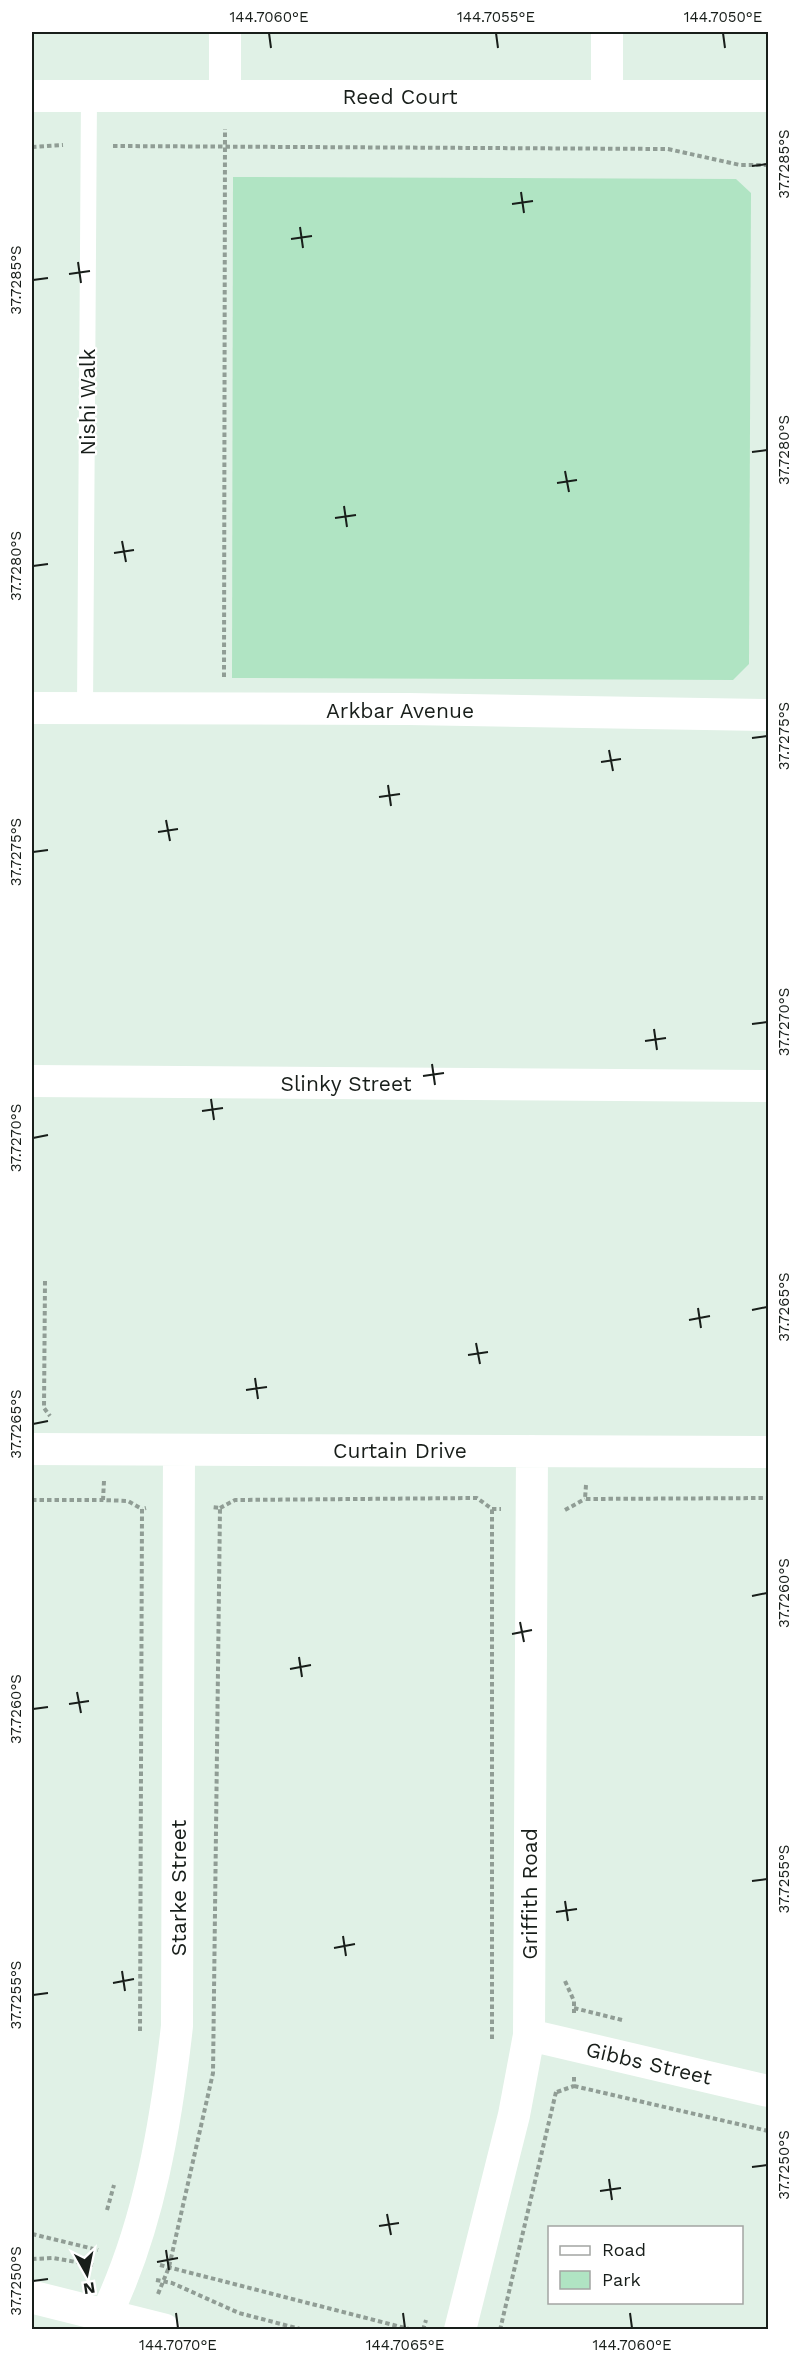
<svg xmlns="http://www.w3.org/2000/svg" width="800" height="2361" font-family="'Work Sans',sans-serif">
  <rect width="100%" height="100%" fill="#e0f1e6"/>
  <!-- green -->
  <path fill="#b0e4c3" d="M233,177L736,179L751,193L749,664L733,680L232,678Z"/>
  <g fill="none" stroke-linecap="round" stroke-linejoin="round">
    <!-- path -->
    <path stroke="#909d95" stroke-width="4" stroke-dasharray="4.5 3" stroke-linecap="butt" d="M113,146L668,149L740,165H768
      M32,147L63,145
      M224,677L225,129
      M45,1281L44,1408L50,1416
      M104,1481L103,1500L128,1501L142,1509
      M586,1485L585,1499L768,1498
      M32,1500H103
      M220,1508L235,1500L477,1498L492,1509H501
      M565,1510L585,1499
      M565,1981L574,2001V2013
      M574,2008L622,2020
      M140,2031L142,1509L146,1508
      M492,2039V1509
      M574,2086L768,2131
      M557,2092L574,2086V2077
      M107,2210L114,2185
      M32,2234L98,2250
      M32,2259L53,2258L93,2265
      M160,2265L413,2330
      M156,2280L172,2283L239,2313L304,2330
      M158,2294L169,2267L213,2073L220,1508L211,1507
      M423,2330L426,2320
      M500,2330L556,2092"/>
    <!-- service -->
    <path stroke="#fff" stroke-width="16" d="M85,709L89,96"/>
    <!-- minor -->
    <path stroke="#fff" stroke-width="32" d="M225,95V32
      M32,96H768
      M607,96V32
      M32,708L409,709L768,715
      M32,1081L768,1086
      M32,1449L768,1452
      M529,2035L768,2091
      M106,2315C149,2226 166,2124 177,2026L179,1450
      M460,2330L514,2115L529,2035L532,1451"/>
    <!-- tertiary -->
    <path stroke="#fff" stroke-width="33" d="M32,2297L164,2330"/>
  </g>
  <!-- ticks -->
  <path fill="none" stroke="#181e1a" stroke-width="2" d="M269,33L271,48M496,33L498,48M723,33L725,48M752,166L767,164M521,192L524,213M512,204L533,201M300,227L303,248M291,239L312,236M78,262L81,283M69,274L90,271M33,280L48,278M752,452L767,450M565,471L569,492M557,483L577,480M344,506L347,527M335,518L356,515M122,541L126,562M114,553L134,550M33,566L48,564M752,738L767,736M609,750L613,771M601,762L621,759M388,785L391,806M379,797L400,794M166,820L170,841M158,832L178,829M33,852L48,850M752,1024L767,1022M654,1029L657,1050M645,1041L666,1038M432,1064L435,1085M423,1076L444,1073M211,1099L214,1120M202,1111L223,1108M33,1138L48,1135M698,1308L701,1328M752,1310L767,1307M689,1320L710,1316M476,1343L480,1364M468,1355L488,1352M255,1378L258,1399M246,1390L267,1387M33,1424L48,1421M752,1596L767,1593M520,1622L524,1642M512,1634L532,1630M299,1657L302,1677M290,1669L311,1665M77,1692L81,1713M69,1704L89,1701M33,1709L48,1707M752,1881L767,1879M565,1901L568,1921M556,1912L577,1909M343,1936L346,1956M334,1948L355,1944M122,1971L125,1991M113,1983L134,1979M33,1995L48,1993M752,2167L767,2165M609,2179L612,2200M600,2191L621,2188M387,2214L391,2235M379,2226L399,2223M166,2250L169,2270M157,2262L178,2258M33,2281L48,2279M176,2313L178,2328M403,2313L405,2328M630,2313L632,2328"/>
  <g text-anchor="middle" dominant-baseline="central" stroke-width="4.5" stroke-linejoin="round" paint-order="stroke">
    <!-- street labels -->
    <g font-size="21" fill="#181e1a" stroke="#fff">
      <text x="400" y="96">Reed Court</text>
      <text transform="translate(87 402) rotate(-90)">Nishi Walk</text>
      <text x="400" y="710">Arkbar Avenue</text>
      <text x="346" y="1083">Slinky Street</text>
      <text x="400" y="1450">Curtain Drive</text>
      <text transform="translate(178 1888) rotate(-90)">Starke Street</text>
      <text transform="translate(529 1894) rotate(-90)">Griffith Road</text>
      <text transform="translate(649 2063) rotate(13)">Gibbs Street</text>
    </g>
  </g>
  <!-- border -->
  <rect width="800" height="2361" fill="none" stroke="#ffffff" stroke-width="66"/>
  <!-- legend -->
  <rect x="548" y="2226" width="195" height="78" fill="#ffffff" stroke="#a3a5a3" stroke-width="1.5"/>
  <rect x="560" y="2246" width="30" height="9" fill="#ffffff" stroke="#a3a5a3" stroke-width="1.5"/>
  <text x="602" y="2256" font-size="18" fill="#181e1a">Road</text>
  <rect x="560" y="2271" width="30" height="18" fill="#b0e4c3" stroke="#a3a5a3" stroke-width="1.5"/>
  <text x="602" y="2286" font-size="18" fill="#181e1a">Park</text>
  <!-- north arrow -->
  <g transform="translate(87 2274) rotate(171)" stroke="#ffffff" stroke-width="4.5" paint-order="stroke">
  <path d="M0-4.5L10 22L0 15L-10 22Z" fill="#181e1a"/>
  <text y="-9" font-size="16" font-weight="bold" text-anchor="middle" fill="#181e1a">N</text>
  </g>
  <rect x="33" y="33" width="734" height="2295" fill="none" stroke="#181e1a" stroke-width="2"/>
  <g font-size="15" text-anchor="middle" fill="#181e1a">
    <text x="269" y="22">144.7060°E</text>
    <text x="496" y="22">144.7055°E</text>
    <text x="723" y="22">144.7050°E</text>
    <text transform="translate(784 164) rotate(-90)" y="5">37.7285°S</text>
    <text transform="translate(16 280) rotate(-90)" y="5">37.7285°S</text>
    <text transform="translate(784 450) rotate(-90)" y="5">37.7280°S</text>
    <text transform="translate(16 566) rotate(-90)" y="5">37.7280°S</text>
    <text transform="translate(784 736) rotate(-90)" y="5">37.7275°S</text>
    <text transform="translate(16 852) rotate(-90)" y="5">37.7275°S</text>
    <text transform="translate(784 1022) rotate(-90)" y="5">37.7270°S</text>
    <text transform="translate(16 1138) rotate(-90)" y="5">37.7270°S</text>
    <text transform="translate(784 1307) rotate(-90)" y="5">37.7265°S</text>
    <text transform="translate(16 1424) rotate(-90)" y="5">37.7265°S</text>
    <text transform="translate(784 1593) rotate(-90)" y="5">37.7260°S</text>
    <text transform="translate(16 1709) rotate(-90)" y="5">37.7260°S</text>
    <text transform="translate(784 1879) rotate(-90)" y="5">37.7255°S</text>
    <text transform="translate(16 1995) rotate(-90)" y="5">37.7255°S</text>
    <text transform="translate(784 2165) rotate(-90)" y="5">37.7250°S</text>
    <text transform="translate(16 2281) rotate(-90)" y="5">37.7250°S</text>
    <text x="178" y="2350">144.7070°E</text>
    <text x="405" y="2350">144.7065°E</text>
    <text x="632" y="2350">144.7060°E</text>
  </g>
</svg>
